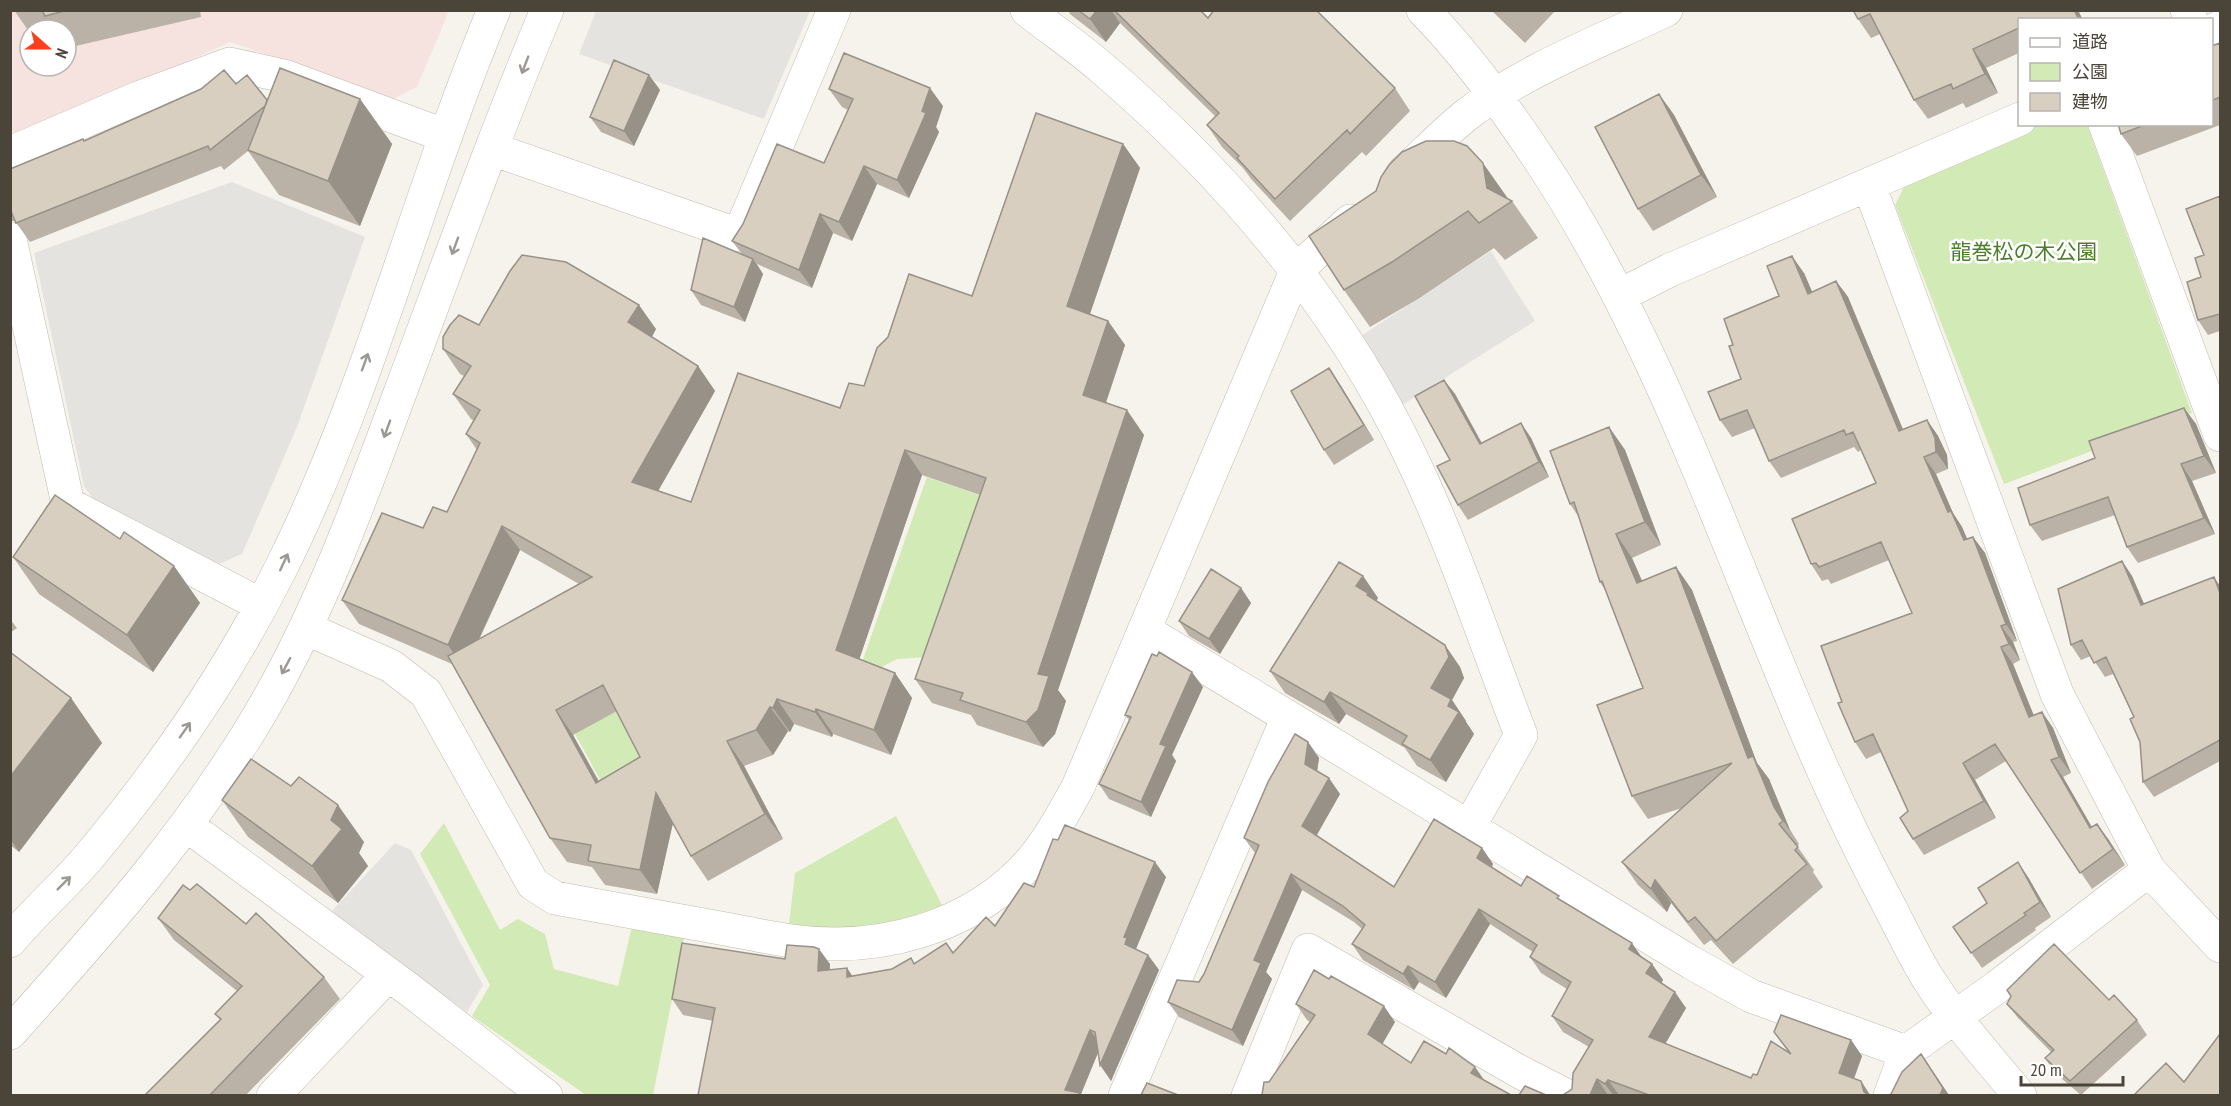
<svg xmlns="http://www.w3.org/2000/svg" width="2231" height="1106" font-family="'PT Sans Narrow','Noto Sans JP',sans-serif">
  <rect width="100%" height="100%" fill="#f6f3ec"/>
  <!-- medical -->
  <path fill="#f6e3e0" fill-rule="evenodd" d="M11,11H449L417,87L393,99L230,42L28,135L11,131ZM30,30H66V66H30Z"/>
  <!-- green -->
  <path fill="#d2eab5" d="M2037,125H2087L2192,413L2004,484L1895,205L1905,185Z
    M927,477L1001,503L927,657L897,659L870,673L860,668Z
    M601,679L655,781L614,805L558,703Z
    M896,816L942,905C884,928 850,931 789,924L795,873Z
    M444,823L500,930L518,919L545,934L554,969L618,986L633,922L685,933L653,1095H586L472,1016L490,985L420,854Z"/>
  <!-- parking -->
  <path fill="#e5e3e0" d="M596,11H810L764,119L579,54Z
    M232,182L365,237L297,427L242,554L219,564L98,506L84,486L34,253Z
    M1491,251L1535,321L1402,405L1361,336Z
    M395,843L411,850L483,985L467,1012L331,912Z"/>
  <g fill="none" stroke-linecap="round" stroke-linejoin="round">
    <!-- minor casing -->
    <g stroke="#c2bbae" stroke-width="34">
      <path id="minor" d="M1027,10C1052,30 1079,48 1103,69C1228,176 1340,307 1411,457C1454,546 1485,642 1521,735L1469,827
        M1423,10C1466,54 1501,102 1535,153C1689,381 1755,652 1883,894C1898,922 1911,951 1927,977C1954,1020 1988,1057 2020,1096
        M2187,10L2191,20
        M2212,31L2220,27
        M2105,124L2220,435
        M492,149L739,235L834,10
        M10,153L138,98L230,64L284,76L446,136
        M1404,172C1424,154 1444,133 1465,116C1522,71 1601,41 1666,10
        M1869,185L2057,694L2149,870L1997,987L1906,1052L1890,1096
        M10,239L68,504L261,605
        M1621,295L1670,270L2020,119
        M305,628L391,666L426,693L533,884L555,898C610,908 665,918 720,928C744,932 768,938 792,941C879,953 973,928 1032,860C1051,837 1064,812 1078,787L1296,271L1350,221
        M1144,630L1288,717
        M188,826L411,991L546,1096
        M2149,870L2220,946
        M10,941C34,912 62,888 87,859C161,771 229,672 281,568C370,390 417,194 494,10
        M10,1033C106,926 197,825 268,700C323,603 361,498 400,393C448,265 494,136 547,10
        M273,1096L388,975
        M1125,1096L1288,717L1692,963L1751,996L1906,1052
        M1248,1096L1308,950L1520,1072L1567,1096"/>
    </g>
    <!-- minor -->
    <use href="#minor" stroke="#fff" stroke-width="33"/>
  </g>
  <!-- wall -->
  <path fill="#bab2a6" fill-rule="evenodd" d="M14,10H200L201,17L67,48L66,47V30H30V33Z
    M1068,10H1200L1208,18L1395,88L1410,111L1366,156L1362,152L1290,221L1252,180L1243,168L1222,147L1207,125L1216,117L1120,23L1106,42L1070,14Z
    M1491,10H1556L1525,43Z
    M1853,10L2019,20V53L1986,68L1998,93L1966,108L1963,103L1928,119L1914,100L1880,34L1871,38L1858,19Z
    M2220,43V125L2137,156L2121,134L2118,124H2211V46Z
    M649,75L660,90L634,146L601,132L590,117Z
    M236,84L267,100L360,99L392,144L360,226L279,195L248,151L224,170L221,166L30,242L15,221H10V169Z
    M829,89L943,106L936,127L939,132L909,198L877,184L852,241L833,233L812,288L757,264L763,274L745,322L701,305L691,290L742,254L732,241L824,163L848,110L842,107Z
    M1659,94L1674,115L1717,197L1653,231L1638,209Z
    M1123,144L1140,168L1090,314L1108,321L1125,345L1106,403L1144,435L1058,690L1066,701L1055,734L1043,747L977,725L971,715L932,703L915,679L980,495L922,475L859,659L895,673L912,698L891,755L833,734L832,737L794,724L790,732L788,731L773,755L744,766L783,839L708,881L691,856L673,823L657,894L605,885L592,867L567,862L550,838L452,664L359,624L342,600L423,528L447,512L477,450L466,434L474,421L471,419L453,394L464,376L460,374L443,349L656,329L652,337L698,366L715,391L658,491L691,502L840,408L972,296ZM520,550L579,584L479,640ZM617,711L640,757L599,781L573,735Z
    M1376,191L1508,199L1512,201L1538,238L1505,260L1494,248L1418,299L1370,327L1344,290Z
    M2220,196V331L2208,335L2198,320L2201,277L2204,255Z
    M1804,273L1812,292L1836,281L1848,297L1903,429L1927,420L1938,436L1947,455L1948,469L1936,474L1953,513L1962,527L1967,539L1973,537L1985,553L2017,641L2013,642L2020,660L2013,664L2033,715L2042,712L2053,728L2071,773L2063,777L2092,827L2097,824L2125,865L2092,889L2006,761L1975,780L1996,818L1924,855L1913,839L1908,811L1881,752L1866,759L1855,742L1842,702L1912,613L1889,560L1831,584L1828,579L1822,581L1811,564L1876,483L1861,450L1858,452L1854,447L1781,478L1769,461L1755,428L1732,437L1720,420L1741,379L1733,345L1779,296Z
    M1329,368L1339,383L1374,440L1334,465L1324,450Z
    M1444,380L1455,394L1482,443L1521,423L1531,438L1549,477L1468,520L1458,505L1450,460Z
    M2184,408L2196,424L2216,473L2192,481L2215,534L2138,563L2127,547L2115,515L2042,541L2030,525L2095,458Z
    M1609,427L1625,450L1661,545L1632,558L1642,581L1676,567L1692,590L1757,763L1769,779L1790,830L1799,844L1797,846L1814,870L1813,872L1823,887L1733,964L1711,940L1704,945L1671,903L1667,912L1638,885L1622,862L1682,808L1648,819L1632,796L1643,688L1605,590L1600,582L1578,516L1570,504Z
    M120,539L174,566L200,603L153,672L39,594L13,557Z
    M2122,561L2132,576L2144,604L2220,586V761L2154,797L2143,782L2140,742L2134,717L2113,674L2105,677L2091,656L2081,660L2071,645Z
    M1363,576L1378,598L1376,601L1445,646L1460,667L1464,678L1452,700L1466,721V722L1474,734L1446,782L1417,766L1405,748L1346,714L1339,724L1285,693L1270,671Z
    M1241,588L1251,603L1220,654L1189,636L1179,621Z
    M10,619L17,628L10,633Z
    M10,652L71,698L102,743L19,852L10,845Z
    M1203,687L1172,755L1176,761L1151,817L1109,799L1099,784L1129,720L1125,715Z
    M1308,742L1319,758L1317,771L1340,794L1316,835L1394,887L1482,848L1493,864L1492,867L1521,886L1562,901L1652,964L1663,980L1661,983L1686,1008L1665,1044L1751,1078L1757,1075L1789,1052L1774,1032L1851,1040L1862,1056L1854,1079L1861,1081L1870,1095H1563L1572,1089L1589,1047L1563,1032L1552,1016L1567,989L1541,973L1530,957L1533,952L1490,924L1446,998L1419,982L1414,990L1363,960L1352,944L1362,929L1354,922L1302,890L1266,972L1272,979L1243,1046L1179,1017L1168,1002L1199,982L1204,974L1255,853L1244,838Z
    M291,786L364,842L359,853L368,866L338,903L248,837L222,800Z
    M1166,877L1136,949L1148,955L1159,970L1111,1081L1098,1053L1081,1094L683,1015L672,999L785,959L830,964V970L847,968L852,976L892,969L911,958L915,964L953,953L995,926L1034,887Z
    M2028,877L2051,917L2035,928L2036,930L1982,968L1953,927Z
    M158,918L246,924L324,977L340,999L246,1095H145L220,1020L215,1014L237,991L174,940Z
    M2109,1000L2137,1020L2147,1035L2081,1095L2055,1073L2045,1058L2051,1052L2018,1018L2007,1004Z
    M1296,1004L1395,1022L1382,1044L1411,1063L1446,1054L1475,1067L1484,1080L1269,1082L1310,1022L1307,1020Z"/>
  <!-- shaded-wall -->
  <path fill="#979187" d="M1097,10H1111L1120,23L1106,42L1090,19Z
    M2074,10H2078L2083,20H2079Z
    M1973,49L1986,68L1998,93L1985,74Z
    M649,75L660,90L634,146L624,131Z
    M930,88L943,106L936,127L939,132L909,198L897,180Z
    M1659,94L1674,115L1717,197L1701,175Z
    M360,99L392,144L360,226L328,181Z
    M1123,144L1140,168L1084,331L1067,306Z
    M1483,163L1509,200L1487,188Z
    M864,166L877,184L852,241L839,222Z
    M820,214L833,233L812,288L799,270Z
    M1792,256L1804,273L1820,310L1808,294Z
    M753,259L763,274L745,322L734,307Z
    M1836,281L1848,297L1910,447L1899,431Z
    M639,305L656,329L646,347L628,322Z
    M1108,321L1125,345L1100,420L1083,395Z
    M698,366L715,391L649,507L632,482Z
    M1329,368L1339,383L1374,440L1364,425Z
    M1444,380L1455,394L1490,459L1480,444Z
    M2184,408L2196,424L2216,473L2204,456Z
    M1127,410L1144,435L1058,690L1066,701L1055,734L1043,747L1026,722L1038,674Z
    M1927,420L1938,436L1947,455L1948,469L1936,452Z
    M1521,423L1531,438L1549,477L1539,462Z
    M1609,427L1625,450L1661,545L1645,522Z
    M905,450L922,475L854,675L836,650Z
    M1924,457L1936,474L1953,513L1962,527L1975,557L1964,540L1948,512Z
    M2181,464L2192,481L2215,534L2204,518Z
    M502,526L520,550L465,669L448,645Z
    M1616,534L1632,558L1653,606L1637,583Z
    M1973,537L1985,553L2017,641L2006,624Z
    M2122,561L2132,576L2151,620L2141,605Z
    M174,566L200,603L153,672L127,635Z
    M1676,567L1692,590L1757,763L1769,779L1790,830L1799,844L1774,807L1748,758Z
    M1363,576L1378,598L1375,603L1356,586Z
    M2214,577L2220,586V593Z
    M1241,588L1251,603L1220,654L1209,639Z
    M2001,626L2013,642L2020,660L2009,644Z
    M1445,645L1460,667L1464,678L1452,700L1466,721V722L1474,734L1446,782L1430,760L1431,688Z
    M2001,647L2013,664L2041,733L2029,717Z
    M1192,672L1203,687L1172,755L1176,761L1151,817L1141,802L1160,744Z
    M895,673L912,698L891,755L874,730Z
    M1330,692L1346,714L1339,724L1324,702Z
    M71,698L102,743L19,852L10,839V777Z
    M777,699L794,724L790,732L773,708Z
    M770,707L788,731L773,755L756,730Z
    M816,709L833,734L832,737L815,712Z
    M556,710L573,735L613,808L596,783Z
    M2042,712L2053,728L2071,773L2059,757Z
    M727,741L744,766L783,839L765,814Z
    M1308,742L1319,758L1316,779L1305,764Z
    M2051,760L2063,777L2102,845L2090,828Z
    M1963,763L1975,780L1996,818L1984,801Z
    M1329,778L1340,794L1313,842L1302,826Z
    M656,793L674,818L657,894L640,870Z
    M338,805L364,842L359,853L368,866L338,903L312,866L331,820Z
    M2097,824L2109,840L2125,865L2113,849Z
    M1482,848L1493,864L1488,874L1477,858Z
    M1155,862L1166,877L1135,951L1125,944L1124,937Z
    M2018,862L2028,877L2051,917L2040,902Z
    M1291,874L1302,890L1266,972L1272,979L1243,1046L1232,1030L1254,960Z
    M1655,880L1671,903L1667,912L1651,889Z
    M1479,909L1490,924L1446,998L1435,982Z
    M1632,943L1643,959L1629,949Z
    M819,949L830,964L829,987L818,971Z
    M1148,955L1159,970L1111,1081L1100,1065Z
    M1652,964L1663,980L1658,989L1646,973Z
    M1408,966L1419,982L1414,990L1403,974Z
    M847,968L857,983L847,977Z
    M1675,992L1686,1008L1660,1053L1649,1037Z
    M1384,1006L1395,1022L1379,1050L1368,1034Z
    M1090,1030L1101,1045L1081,1094L1082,1095H1069L1065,1090Z
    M1851,1040L1862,1056L1850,1089L1839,1073Z
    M1921,1054L1932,1070L1949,1095H1940Z
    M1475,1067L1486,1083L1471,1073Z
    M1597,1079L1608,1095H1590Z
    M1608,1080L1619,1095H1613L1605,1084Z
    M1861,1081L1870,1095H1867L1864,1092Z"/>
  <!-- building -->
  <path fill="#d8cfc1" stroke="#979187" stroke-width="1.5" fill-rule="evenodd" d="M42,10H68L45,16Z
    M1078,10H1097L1090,19Z
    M1114,10H1200L1208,18L1214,10H1316L1395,88L1350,134L1347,130L1275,199L1237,158L1239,156L1207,125L1219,113Z
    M1853,10H2074L2079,20H2019V28L1973,49L1985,74L1953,89L1951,84L1914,100L1870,14L1858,19Z
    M2220,43V97L2211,101V46Z
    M844,53L930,88L922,111L926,113L897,180L864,166L839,222L820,214L799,270L732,241L743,224L777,144L824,163L853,99L829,89Z
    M614,60L649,75L624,131L590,117Z
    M280,68L360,99L328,181L248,150Z
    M224,70L236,84L247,75L267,100L265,106L210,150L208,146L16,223L10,209V169L83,139L84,141L201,89Z
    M1659,94L1701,175L1638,209L1595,127Z
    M1036,113L1123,144L1067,306L1108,321L1083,395L1127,410L1038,674L1049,676L1038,710L1026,722L960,700L963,693L915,679L986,478L905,450L836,650L895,673L874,730L816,709L815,712L777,699L773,708L770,707L756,730L727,741L765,814L691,856L656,793L640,870L588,861L591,845L550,838L448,656L592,577L502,526L448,645L342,600L382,513L423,528L433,507L447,512L480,443L466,434L480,410L453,394L471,366L443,349V337L450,325L459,315L479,325L510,271L522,255L566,262L639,305L628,322L698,366L632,482L691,502L738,373L840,408L849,383L864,386L877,348L888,337L909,274L972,296ZM603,685L640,757L596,783L556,710Z
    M2118,124H2147L2121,134Z
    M1426,141H1454L1467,146L1483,163L1487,188L1512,201L1479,223L1468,211L1392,262L1344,290L1309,236L1376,191L1381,177L1389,165L1402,152Z
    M2220,196V315V314L2198,320L2187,282L2201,277L2195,258L2204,255L2186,209Z
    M703,238L753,259L734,307L691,290Z
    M1792,256L1808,294L1836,281L1899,431L1927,420L1935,438L1936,452L1924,457L1948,512L1951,511L1964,540L1973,537L2006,624L2001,626L2009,644L2001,647L2029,717L2042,712L2059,757L2051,760L2090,828L2097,824L2113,849L2080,873L1995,744L1963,763L1984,801L1913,839L1900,818L1908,811L1873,734L1855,742L1838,703L1842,702L1821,646L1912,613L1881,542L1819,567L1816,563L1811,564L1792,519L1876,483L1853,432L1846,435L1844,430L1769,461L1747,410L1720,420L1708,392L1741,379L1729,346L1733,345L1724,319L1779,296L1767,266Z
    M1329,368L1364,425L1324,450L1291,391Z
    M1444,380L1480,444L1521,423L1539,462L1458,505L1437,466L1450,460L1415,396Z
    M2184,408L2204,456L2181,464L2204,518L2127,547L2108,497L2030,525L2018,488L2095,458L2089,441Z
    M1609,427L1645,522L1616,534L1637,583L1676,567L1748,758L1753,756L1774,807L1783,821L1779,824L1798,847L1795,850L1807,864L1716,941L1695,917L1688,922L1655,880L1651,889L1622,862L1732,763L1632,796L1597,705L1643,688L1602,581L1600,582L1574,502L1570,504L1550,451Z
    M55,495L120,539L124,532L174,566L127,635L13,557Z
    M2122,561L2141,605L2214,577L2220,593V740L2143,782L2140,742L2130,719L2134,717L2106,657L2094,663L2082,640L2071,645L2058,589Z
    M1339,562L1363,576L1356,586L1368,593L1367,595L1445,645L1449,657L1431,688L1451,699L1448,706L1459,712L1430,760L1402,744L1407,736L1330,692L1324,702L1270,671Z
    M1211,569L1241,588L1209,639L1179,621Z
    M10,652L71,698L10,777Z
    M1159,652L1192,672L1160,744L1166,746L1141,802L1099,784L1131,717L1125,715L1152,654L1157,656Z
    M1295,734L1308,742L1305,764L1329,778L1302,826L1394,887L1434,819L1482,848L1477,858L1521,886L1527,876L1559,896L1557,898L1632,943L1629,949L1652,964L1646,973L1675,992L1649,1037L1751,1078L1753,1074L1757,1075L1771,1041L1791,1054L1774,1032L1781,1015L1851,1040L1839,1073L1861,1081L1864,1092L1869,1095H1649L1608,1080L1605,1084L1597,1079L1590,1095H1563L1572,1089L1573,1073L1593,1040L1552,1016L1571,982L1530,957L1537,945L1479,909L1435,982L1408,966L1403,974L1352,944L1365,925L1343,906L1291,874L1254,960L1261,963L1232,1030L1168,1002L1177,980L1199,982L1204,974L1259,845L1244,838L1268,782Z
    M251,759L291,786L299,777L338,805L331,820L342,829L312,866L222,800Z
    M1065,825L1155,862L1124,937L1127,938L1125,944L1148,955L1100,1065L1095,1032L1090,1030L1065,1090L1080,1093L1078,1095H698L715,1008L672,999L682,943L785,959L787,945L814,947L819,949L818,971L847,968V977L892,969L911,958L914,964L946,943L953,953L986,917L995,926L1024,883L1034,887L1053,839L1058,840Z
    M2018,862L2040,902L2024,913L2026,915L1971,953L1953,927L1987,903L1978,888Z
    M197,884L246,924L256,913L324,977L210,1095H145L221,1019L215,1014L242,986L158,918L183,885L190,890Z
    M2054,944L2109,1000L2114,995L2137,1020L2070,1081L2045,1058L2054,1050L2007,1004L2011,996L2007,990Z
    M1314,970L1329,979L1331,976L1384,1006L1368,1034L1411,1063L1424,1041L1446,1054L1449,1048L1475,1067L1471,1073L1511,1095H1262L1264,1082H1269L1315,1015L1296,1004Z
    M2220,1034V1095H2134L2166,1063L2184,1082Z
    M1921,1054L1943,1088L1940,1095H1889L1891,1094L1902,1072Z
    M1147,1083L1178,1095H1141Z
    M1525,1086L1546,1095H1519Z"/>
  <!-- one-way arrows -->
  <defs><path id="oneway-shaft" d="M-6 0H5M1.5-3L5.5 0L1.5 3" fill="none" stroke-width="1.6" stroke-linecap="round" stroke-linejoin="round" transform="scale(1.5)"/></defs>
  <g stroke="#9c9892">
    <use href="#oneway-shaft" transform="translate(525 65) rotate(111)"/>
    <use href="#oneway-shaft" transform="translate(455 246) rotate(110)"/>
    <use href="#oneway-shaft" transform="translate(365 362) rotate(-70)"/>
    <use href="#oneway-shaft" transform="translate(387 429) rotate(110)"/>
    <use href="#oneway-shaft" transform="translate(284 562) rotate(-65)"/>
    <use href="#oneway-shaft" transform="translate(286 666) rotate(118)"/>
    <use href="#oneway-shaft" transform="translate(185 730) rotate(-55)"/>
    <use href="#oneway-shaft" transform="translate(64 883) rotate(-45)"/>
  </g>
  <g text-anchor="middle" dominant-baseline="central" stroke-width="5" stroke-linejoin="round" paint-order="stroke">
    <!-- park labels -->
    <g font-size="21" fill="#4a7f2a" stroke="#fff">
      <text x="2024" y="251">龍巻松の木公園</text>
    </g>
  </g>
  <!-- border -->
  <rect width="2231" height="1106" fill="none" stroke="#4b4439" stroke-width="24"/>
  <!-- legend -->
  <rect x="2018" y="18" width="195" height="108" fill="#ffffff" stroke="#b7b4b0" stroke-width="1.5"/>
  <rect x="2030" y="38" width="30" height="9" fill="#ffffff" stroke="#b7b4b0" stroke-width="1.5"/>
  <text x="2072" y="48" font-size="18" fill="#4b4439">道路</text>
  <rect x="2030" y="63" width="30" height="18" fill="#d2eab5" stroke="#b7b4b0" stroke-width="1.5"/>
  <text x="2072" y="78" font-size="18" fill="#4b4439">公園</text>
  <rect x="2030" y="93" width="30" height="18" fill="#d8cfc1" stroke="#b7b4b0" stroke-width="1.5"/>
  <text x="2072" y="108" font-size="18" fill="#4b4439">建物</text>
  <!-- north arrow -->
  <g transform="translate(48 48) rotate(111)"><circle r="28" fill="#ffffff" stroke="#b7b4b0" stroke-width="1.5"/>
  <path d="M0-4.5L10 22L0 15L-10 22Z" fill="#fc3f1d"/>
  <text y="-9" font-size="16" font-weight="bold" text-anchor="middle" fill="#4b4439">N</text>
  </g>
  <!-- scale -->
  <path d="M2021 1076v9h102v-9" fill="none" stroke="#4b4439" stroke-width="3"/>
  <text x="2030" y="1076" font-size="18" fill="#4b4439" stroke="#ffffff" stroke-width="4.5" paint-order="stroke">20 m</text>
</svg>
